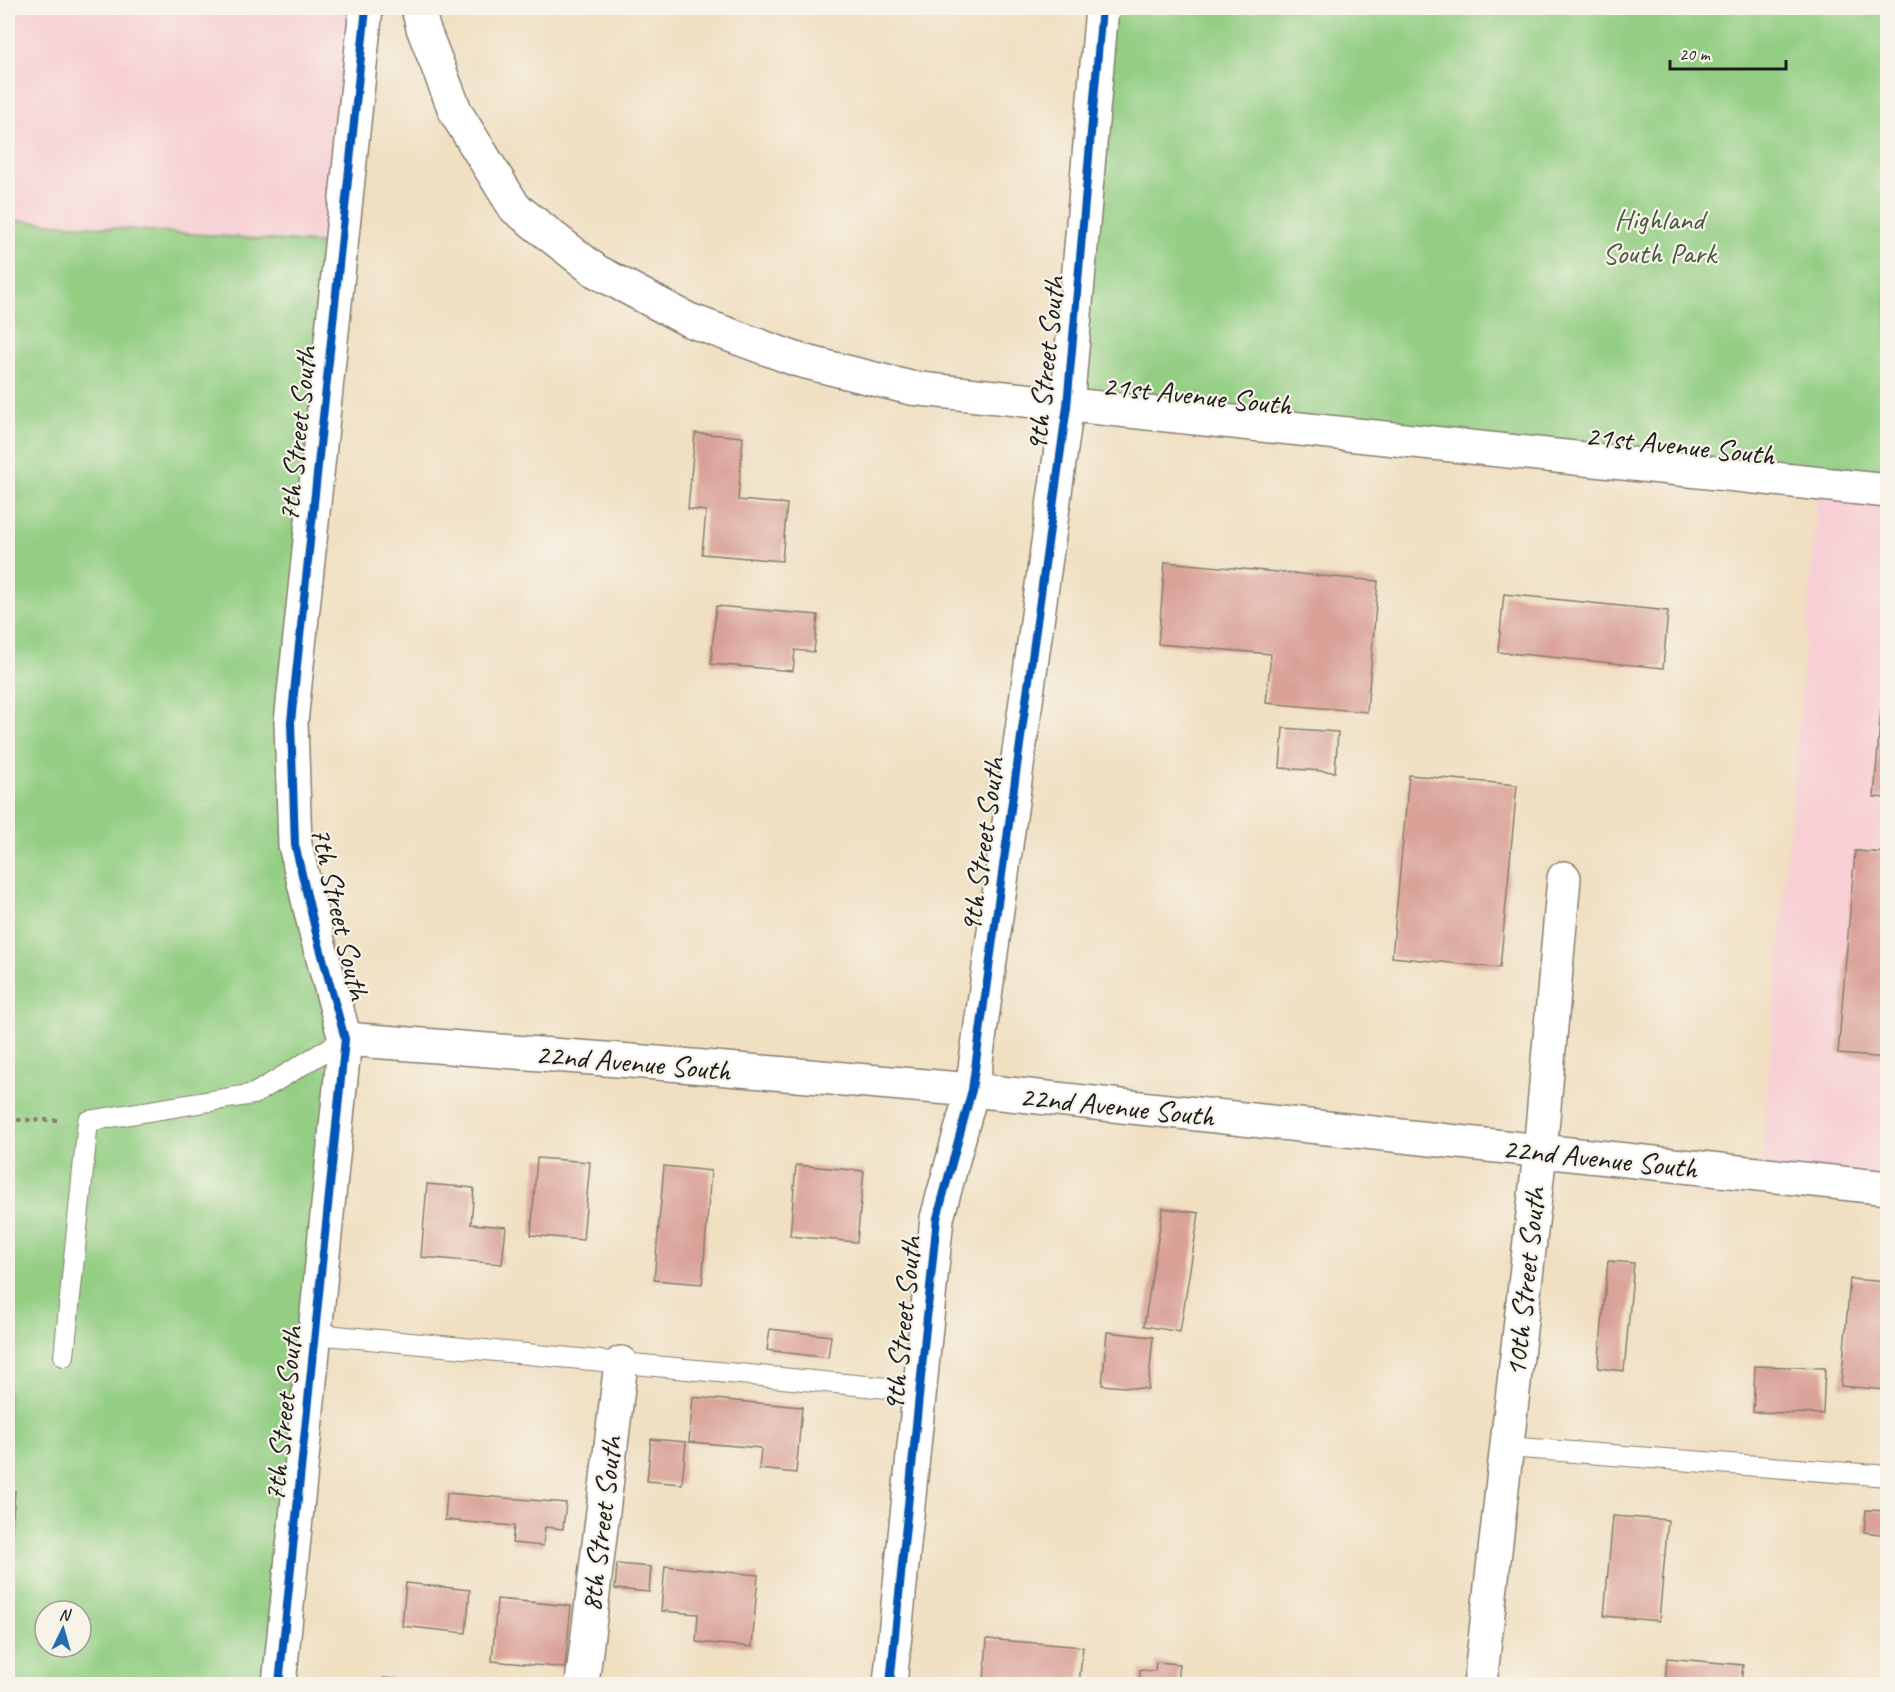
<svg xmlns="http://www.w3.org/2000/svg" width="1895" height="1692" font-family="Caveat,sans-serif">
  <rect width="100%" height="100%" fill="#f7f3e8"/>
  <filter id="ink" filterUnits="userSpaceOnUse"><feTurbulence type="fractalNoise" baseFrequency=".0167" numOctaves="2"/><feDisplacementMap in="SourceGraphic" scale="12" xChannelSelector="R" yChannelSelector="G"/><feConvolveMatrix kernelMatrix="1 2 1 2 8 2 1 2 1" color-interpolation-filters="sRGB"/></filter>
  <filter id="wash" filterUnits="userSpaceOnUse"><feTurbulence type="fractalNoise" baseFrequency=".008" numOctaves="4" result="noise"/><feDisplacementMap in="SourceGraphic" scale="24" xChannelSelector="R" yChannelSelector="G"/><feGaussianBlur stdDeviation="1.35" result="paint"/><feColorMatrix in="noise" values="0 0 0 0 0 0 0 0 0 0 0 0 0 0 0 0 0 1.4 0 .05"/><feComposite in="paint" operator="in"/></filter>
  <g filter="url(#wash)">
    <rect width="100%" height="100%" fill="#f0dfc1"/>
    <!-- built -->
    <path fill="#f7cfd5" d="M8,8H365L341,245L8,220Z
      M1819,484L1887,491V1188L1760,1175Z"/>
    <!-- green -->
    <path fill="#93ce83" stroke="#587550" stroke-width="1.5" fill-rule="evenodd" d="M1102,8H1887V488L1067,406Z
      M8,220L341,245L295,845L345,1039L279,1684H8ZM45,1611H81V1647H45Z"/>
    <g id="blocks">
      <!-- building -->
      <path fill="#d9a097" d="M695,433L743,437L738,500L787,504L782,561L702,554L706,511L688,509Z
        M1165,562L1378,581L1367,712L1266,703L1271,654L1158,644Z
        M1504,594L1668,611L1663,668L1498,652Z
        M716,606L818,615L814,652L795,650L793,671L711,664Z
        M1881,710L1888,711V798L1874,797Z
        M1283,728L1338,732L1335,772L1280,768Z
        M1409,775L1517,785L1500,968L1392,957Z
        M1855,851L1888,853V1058L1838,1054Z
        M537,1158L590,1162L583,1240L531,1235Z
        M796,1165L864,1171L857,1242L790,1236Z
        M664,1166L711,1171L702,1284L654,1280Z
        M427,1184L474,1188L471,1224L506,1227L502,1264L421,1257Z
        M1163,1208L1199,1213L1180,1332L1144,1326Z
        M1608,1261L1634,1263L1624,1371L1598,1368Z
        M1850,1279L1888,1282L1886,1390L1841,1386Z
        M770,1329L831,1336L828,1358L767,1350Z
        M1107,1332L1153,1337L1148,1389L1102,1385Z
        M1755,1366L1825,1368L1823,1414L1753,1412Z
        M693,1397L802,1407L796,1473L759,1469L761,1448L689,1442Z
        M651,1439L686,1442L682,1484L647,1481Z
        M8,1490L15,1491L10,1551H8Z
        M447,1493L566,1503L563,1529L545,1527L543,1546L512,1543L514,1526L445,1520Z
        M1866,1510L1888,1511V1535L1864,1532Z
        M1613,1516L1668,1520L1659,1621L1604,1616Z
        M617,1564L651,1567L649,1592L615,1589Z
        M665,1566L758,1575L752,1647L696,1642L698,1614L661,1611Z
        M406,1583L470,1590L466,1633L402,1626Z
        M497,1599L571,1606L565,1668L492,1661Z
        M987,1639L1083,1647L1079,1684H1029L984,1681Z
        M1667,1658L1743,1665L1741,1684H1665Z
        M1156,1662L1179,1664L1177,1684H1139L1140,1670L1155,1671Z
        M383,1678L401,1680L400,1684H382Z"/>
    </g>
  </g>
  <g filter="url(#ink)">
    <use href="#blocks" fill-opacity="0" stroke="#867e6e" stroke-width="1.5"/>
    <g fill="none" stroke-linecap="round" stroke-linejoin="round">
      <!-- lane casing -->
      <g stroke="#867e6e" stroke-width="22">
        <path id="lane" d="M315,1334L919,1391
          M64,1356L88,1121L254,1094L345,1039
          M1507,1447L1888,1476"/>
      </g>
      <!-- street casing -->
      <g stroke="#867e6e" stroke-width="36">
        <path id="street" d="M418,8L423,28L456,113L515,208L596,271L689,320L798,360L911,388L1888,491
          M345,1039L657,1063L972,1090L1888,1188
          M279,1684L345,1039L317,937L295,845L291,722L366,8
          M582,1684L621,1363
          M890,1684L937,1218L972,1090L1067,406L1102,8
          M1480,1684L1540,1152L1564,878"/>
      </g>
      <!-- path -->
      <path stroke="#867e6e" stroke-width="4" stroke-dasharray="4.5 4.5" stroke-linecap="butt" d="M8,1120H57"/>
      <!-- lane -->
      <use href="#lane" stroke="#fff" stroke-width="20"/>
      <!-- street -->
      <use href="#street" stroke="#fff" stroke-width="33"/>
      <!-- cycleway casing -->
      <g stroke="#f7f3e8" stroke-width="11">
        <path id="cycleway" d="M279,1684L345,1039L317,937L295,845L291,722L366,8
          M890,1684L937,1218L972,1090L1067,406L1102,8"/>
      </g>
      <!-- cycleway -->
      <use href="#cycleway" stroke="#0057b8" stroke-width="8"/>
    </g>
  </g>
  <g text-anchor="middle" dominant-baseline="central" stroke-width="4.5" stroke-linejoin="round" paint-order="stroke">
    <!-- park labels -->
    <g font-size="30" fill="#465a40" stroke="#f7f3e8">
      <text x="1659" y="219">Highland<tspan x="1659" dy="34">South Park</tspan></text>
    </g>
    <!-- street labels -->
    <g font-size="30" fill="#1c1c1c" stroke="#f7f3e8">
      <text transform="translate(1045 364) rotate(-84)">9th Street South</text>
      <text transform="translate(1197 395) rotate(6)">21st Avenue South</text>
      <text transform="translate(297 434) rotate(-84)">7th Street South</text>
      <text transform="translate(1680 445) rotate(6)">21st Avenue South</text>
      <text transform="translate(982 845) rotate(-82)">9th Street South</text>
      <text transform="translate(340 913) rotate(77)">7th Street South</text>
      <text transform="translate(633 1062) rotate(5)">22nd Avenue South</text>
      <text transform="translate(1117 1106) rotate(6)">22nd Avenue South</text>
      <text transform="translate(1600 1158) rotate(6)">22nd Avenue South</text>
      <text transform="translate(1525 1282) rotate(-84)">10th Street South</text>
      <text transform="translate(902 1324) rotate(-84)">9th Street South</text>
      <text transform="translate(283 1414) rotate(-84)">7th Street South</text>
      <text transform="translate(601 1524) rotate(-83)">8th Street South</text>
    </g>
  </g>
  <!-- margin -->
  <rect width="1895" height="1692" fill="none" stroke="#f7f3e8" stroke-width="30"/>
  <!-- north arrow -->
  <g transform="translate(63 1629) rotate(5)"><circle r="28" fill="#f7f3e8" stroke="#9f9d96" stroke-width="1.5"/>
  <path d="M0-4.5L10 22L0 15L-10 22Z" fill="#1f6fb2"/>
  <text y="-9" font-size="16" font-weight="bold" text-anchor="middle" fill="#1c1c1c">N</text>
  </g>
  <!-- scale -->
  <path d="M1670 60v9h116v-9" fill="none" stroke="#1c1c1c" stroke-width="3"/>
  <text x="1679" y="60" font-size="18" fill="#1c1c1c" stroke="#f7f3e8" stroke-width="4.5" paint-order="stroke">20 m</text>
</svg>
